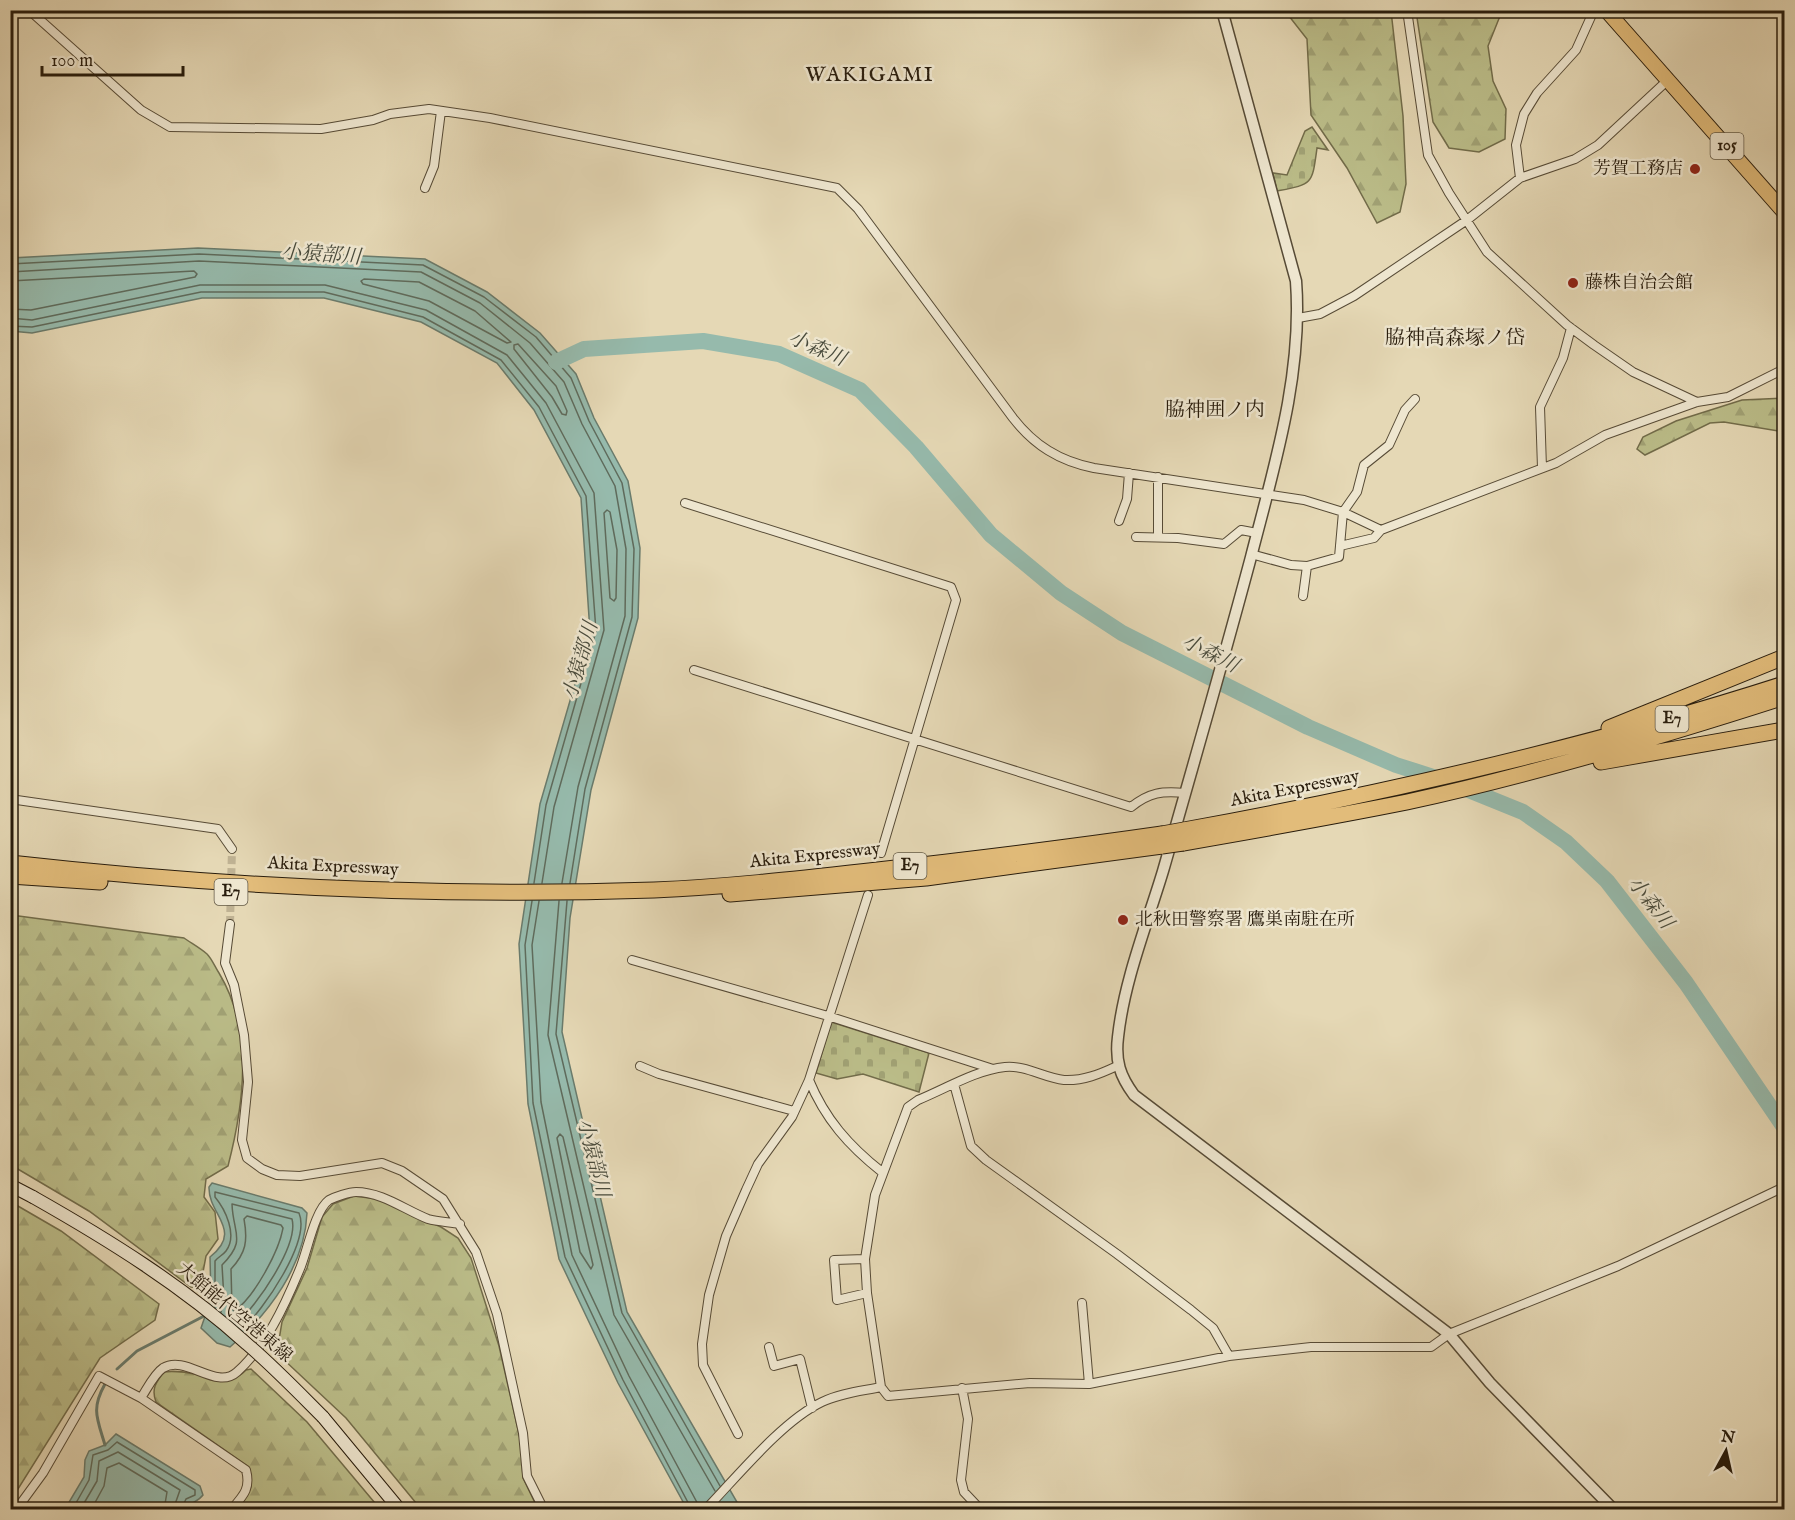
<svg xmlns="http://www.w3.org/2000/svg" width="1795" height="1520" font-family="'IM FELL English','Noto Serif JP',serif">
  <defs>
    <pattern id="forest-firs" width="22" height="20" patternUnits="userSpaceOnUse" patternTransform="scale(1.5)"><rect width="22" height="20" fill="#bbbd89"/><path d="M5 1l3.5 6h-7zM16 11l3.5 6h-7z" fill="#a1a275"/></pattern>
    <pattern id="cemetery-stones" width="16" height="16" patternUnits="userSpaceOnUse" patternTransform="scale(1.5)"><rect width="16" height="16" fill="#bbbd89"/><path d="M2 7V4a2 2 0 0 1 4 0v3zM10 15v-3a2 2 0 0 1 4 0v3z" fill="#a1a275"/></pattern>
  </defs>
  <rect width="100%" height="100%" fill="#e5d8b5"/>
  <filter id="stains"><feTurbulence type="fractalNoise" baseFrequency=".00333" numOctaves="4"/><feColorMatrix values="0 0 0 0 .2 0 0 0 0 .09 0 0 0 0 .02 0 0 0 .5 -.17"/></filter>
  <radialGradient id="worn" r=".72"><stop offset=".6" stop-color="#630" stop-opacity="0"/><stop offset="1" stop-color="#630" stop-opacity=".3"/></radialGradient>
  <!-- forest -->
  <path fill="url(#forest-firs)" stroke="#726c4a" stroke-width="1.5" d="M1285,11H1391L1403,116L1406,184L1400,212L1377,223L1347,168L1311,115L1307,39Z
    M1416,11H1502L1488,46L1493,81L1506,109L1505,139L1479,152L1449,148L1433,122Z
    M1784,398V432L1724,422L1710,423L1645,455L1637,449L1643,437L1676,421L1742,400Z
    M11,915L184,938C191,943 200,948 207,954C212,959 215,967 219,973C254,1031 244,1104 228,1166L206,1179L204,1197L215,1212L218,1239L206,1256L200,1288L191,1287L89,1211L11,1165Z
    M354,1196L377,1199L441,1227L458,1238L471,1258L499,1346L521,1443L523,1478L538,1509H421L346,1418L282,1358L279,1340L282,1322L307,1268L322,1217L333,1204Z
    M11,1202L61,1231L159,1304L155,1320L100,1358L18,1489L11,1494Z
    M251,1369L307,1422L380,1509H236C249,1495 255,1487 249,1467L156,1402C151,1389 156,1382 164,1372C192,1367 229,1390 246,1370Z"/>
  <!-- cemetery -->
  <path fill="url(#cemetery-stones)" stroke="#726c4a" stroke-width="1.5" d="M1312,127L1328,150L1317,148C1312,185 1313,184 1277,191L1273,173L1287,175L1305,131Z
    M831,1022L929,1053L919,1092L863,1074L837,1079L816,1073Z"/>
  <!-- water -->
  <path fill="#96baac" stroke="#6a7b6c" stroke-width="1.5" d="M198,248L425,259L487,292L540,333L576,374L594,418L628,481L640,548L638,618L591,790L570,918L562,1032L627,1312L741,1509H687L618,1383L559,1259L528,1104L519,944L540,804L590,632L581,498L534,410L497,363L421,322L324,298H202L32,333L11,331V258Z
    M212,1183L302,1208L307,1213C305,1265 269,1314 230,1347L217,1343L201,1328L211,1299L210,1257C244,1230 208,1215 209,1187Z
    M116,1434L200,1486L203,1495C198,1502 191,1502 185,1509H65L84,1477L85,1460L89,1451L105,1445Z"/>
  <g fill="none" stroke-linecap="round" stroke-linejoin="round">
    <!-- shore -->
    <path stroke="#5f6b5c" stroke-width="1.5" d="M10,264L199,254L423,265L484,297L536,337L571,378L589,421L622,483L634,549L632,617L585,789L570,883
      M10,272L199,261L421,272L480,303L530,343L564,382L582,424L615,486L626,549L625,616L578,787L562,883
      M364,279L419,282L475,311L511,342L507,343L429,301L363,284L361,281Z
      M10,281L194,271L197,274L195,277L31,310L10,309
      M10,318L32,320L200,285H325L426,310L507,355L546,403L594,493L604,630L554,807L542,883
      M10,326L32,327L201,292H324L423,317L501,360L539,407L586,496L596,631L546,805L534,883
      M518,344L556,386L567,411L566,415L562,414L552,397L514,349V345Z
      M607,510L610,512L617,550L616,598L614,601L610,598L604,513Z
      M532,901L525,945L533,1103L565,1257L623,1380L692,1510
      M539,901L532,945L541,1102L572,1255L629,1376L700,1508
      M559,901L548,1035L614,1315L715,1491
      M567,901L556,1034L622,1313L720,1486
      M560,1134L563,1137L593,1265L591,1269L580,1252L557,1138Z
      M247,1216L281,1225L283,1228C279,1251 254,1298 234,1311L232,1308L231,1269C246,1253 248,1241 244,1219Z
      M215,1307V1261C218,1257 223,1255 226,1251C238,1235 225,1209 215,1197V1192L299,1213C311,1241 263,1311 242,1329
      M221,1312L224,1299L222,1265C247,1240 233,1234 232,1204L292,1219C299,1245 256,1307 236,1324
      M72,1510L89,1480L93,1455L108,1450L117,1442L195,1490V1495L186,1499L181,1510
      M80,1510L97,1481L99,1461L118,1452L180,1490L173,1510
      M91,1510L104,1486L107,1468L119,1463L167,1492L164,1510"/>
    <!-- stream -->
    <path stroke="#6a7b6c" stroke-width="3" d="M117,1369L137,1351L206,1315
      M105,1384C91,1409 97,1418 105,1445"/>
    <!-- river -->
    <path stroke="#96baac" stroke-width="16" d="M556,362L584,349L703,341L779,354L860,390L916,447L991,535L1061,593L1122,633L1308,727L1396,765L1449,782L1523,812L1566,842L1607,881L1686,983L1784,1127"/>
    <!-- minor-tunnel -->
    <path stroke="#bfb293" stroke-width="8" stroke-dasharray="8 4" stroke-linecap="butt" d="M230,924L232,849"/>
    <!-- minor casing -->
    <g stroke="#574b36" stroke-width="10">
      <path id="minor" d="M29,10L141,110L170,127L321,129L373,120L390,114L429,109L490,118L837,188L858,209L1013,418C1034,445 1059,461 1094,468L1304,500L1343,512L1339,557L1307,566L1303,596
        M1407,10L1428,155L1449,193L1487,252L1567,325L1594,345L1633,372L1697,402
        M1520,178L1516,145L1524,114L1537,93L1576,50L1594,10
        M425,188L434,166L441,111
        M1298,318L1320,314L1354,296L1467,220L1520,178L1575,159L1598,145L1669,79
        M1415,399L1405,410L1389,445L1364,465L1357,492L1343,512L1381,530L1556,463L1605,435L1697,402L1728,397L1784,369
        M1542,468L1540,407L1563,358L1571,328
        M685,503L951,587L956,600L881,853
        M1119,521L1127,499L1129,473
        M1158,536V477
        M1136,537L1178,538L1224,544L1241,530L1257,533
        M1340,546L1374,538L1381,530
        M1251,554L1291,565L1307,566
        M694,670L1131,807C1150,792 1162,791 1185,793
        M10,799L218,829L232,849
        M230,924L225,963L234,985L244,1035L248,1082L242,1140L247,1158L262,1169L277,1175L300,1176L382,1163L402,1171L443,1199L476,1252L497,1314L523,1433L527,1476L544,1510
        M632,960L828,1016L993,1069
        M640,1066L659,1074L794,1111
        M1117,1066C1100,1074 1083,1081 1064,1080C1044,1078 1026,1065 1005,1067C976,1070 945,1089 918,1100L908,1107L875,1195L865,1259L867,1293L881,1387L888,1396L1030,1383L1089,1384L1229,1356L1311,1347H1431L1449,1334L1618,1266L1784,1187
        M809,1080C825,1119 849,1146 882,1172
        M954,1084L971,1146L986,1160L1117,1254L1191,1310L1213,1328L1229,1356
        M865,1259L834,1260L837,1300L867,1293
        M1082,1303L1089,1384
        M769,1347L774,1366L800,1359L812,1408
        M962,1388L968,1419L961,1480L964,1492L981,1510
        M141,1398C147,1389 154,1374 163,1368C186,1354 216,1391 237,1372C266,1346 284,1307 299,1271C307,1254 314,1211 329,1200C335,1197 349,1192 356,1192C382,1192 405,1210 428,1219C438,1222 450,1222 460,1224
        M738,1434L703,1365L702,1344L709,1295L726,1236L746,1190L758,1164L792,1117L809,1080L868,895
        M16,1510L43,1473L99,1376L141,1398L246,1470C251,1489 243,1496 231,1510
        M705,1510C737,1477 782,1421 822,1402C840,1393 862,1391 881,1387"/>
    </g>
    <!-- tertiary casing -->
    <g stroke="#574b36" stroke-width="13">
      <path id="tertiary" d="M1222,10L1296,281C1303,374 1274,467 1251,557C1223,662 1193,766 1163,871C1147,924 1124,981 1118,1037C1115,1061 1120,1076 1134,1095L1449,1334L1490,1383L1614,1510"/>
    </g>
    <!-- secondary casing -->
    <g stroke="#281c0c" stroke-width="14">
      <path id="secondary" d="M10,1185L33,1197
        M323,1417L400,1510"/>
    </g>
    <!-- trunk casing -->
    <g stroke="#281c0c" stroke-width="16">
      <path id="trunk" d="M1606,10L1784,212"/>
    </g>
    <!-- motorway casing -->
    <g stroke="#281c0c" stroke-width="17">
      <path id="motorway" d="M1609,728L1784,657
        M1601,762L1784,730
        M1184,830C1387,793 1588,747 1784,684
        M1183,843C1258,830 1332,817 1407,802C1535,774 1660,737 1784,697
        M10,863C224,887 440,897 654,890C726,887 797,879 869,871C967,860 1065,848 1162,834
        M10,876L100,882
        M730,894L926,878L1162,846"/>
    </g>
    <!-- minor -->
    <use href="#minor" stroke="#eee6cf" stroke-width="8"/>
    <!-- tertiary -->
    <use href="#tertiary" stroke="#eee6cf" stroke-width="10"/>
    <!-- secondary -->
    <use href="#secondary" stroke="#eee6cf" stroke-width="12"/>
    <!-- trunk -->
    <use href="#trunk" stroke="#e2bc7a" stroke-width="14"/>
    <!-- motorway -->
    <use href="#motorway" stroke="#e2bc7a" stroke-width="15"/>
    <!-- secondary-bridge casing -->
    <g stroke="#281c0c" stroke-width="14" stroke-linecap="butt">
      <path id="secondary-bridge" d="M33,1197C109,1240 183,1286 247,1344C274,1367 298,1392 323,1417"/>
    </g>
    <!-- motorway-bridge casing -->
    <g stroke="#281c0c" stroke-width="17" stroke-linecap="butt">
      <path id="motorway-bridge" d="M1162,834L1184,830
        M1162,846L1183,843"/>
    </g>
    <!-- secondary-bridge -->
    <use href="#secondary-bridge" stroke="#eee6cf" stroke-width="12"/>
    <!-- motorway-bridge -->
    <use href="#motorway-bridge" stroke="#e2bc7a" stroke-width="15"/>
  </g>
  <!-- markers -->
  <g fill="#8f2418" stroke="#eee6cf" stroke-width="2">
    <circle cx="1695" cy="169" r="6"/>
    <circle cx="1573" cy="283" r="6"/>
    <circle cx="1123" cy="920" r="6"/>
  </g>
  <g text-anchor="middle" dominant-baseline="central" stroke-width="5" stroke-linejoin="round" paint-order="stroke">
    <!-- shield labels -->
    <g fill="#eee6cf" stroke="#635946" stroke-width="1.5">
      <rect x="1710.5" y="133" width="33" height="26" rx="4.5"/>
      <rect x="1655.5" y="706" width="33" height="26" rx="4.5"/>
      <rect x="893.5" y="853" width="33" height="26" rx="4.5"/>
      <rect x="214.5" y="879" width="33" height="26" rx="4.5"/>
    </g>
    <g font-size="16" font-weight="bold" fill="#281c0c">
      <text x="1727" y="146">105</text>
      <text x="1672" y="719">E7</text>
      <text x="910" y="866">E7</text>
      <text x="231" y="892">E7</text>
    </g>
    <!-- poi labels -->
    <g font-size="18" fill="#281c0c" stroke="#eee6cf" text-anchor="start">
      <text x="1683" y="169" text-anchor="end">芳賀工務店</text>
      <text x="1585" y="283">藤株自治会館</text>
      <text x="1135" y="920">北秋田警察署 鷹巣南駐在所</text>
    </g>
    <!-- street labels -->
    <g font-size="18" fill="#281c0c" stroke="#eee6cf">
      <text transform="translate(1295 789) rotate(-11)">Akita Expressway</text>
      <text transform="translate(815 856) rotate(-6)">Akita Expressway</text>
      <text transform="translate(333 867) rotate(3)">Akita Expressway</text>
      <text transform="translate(234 1313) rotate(40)">大館能代空港東線</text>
    </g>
    <!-- water labels -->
    <g font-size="20" font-style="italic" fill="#494b3c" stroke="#eee6cf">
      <text transform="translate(321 255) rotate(4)">小猿部川</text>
      <text transform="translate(817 349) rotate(23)">小森川</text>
      <text transform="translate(1210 654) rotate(27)">小森川</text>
      <text transform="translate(581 661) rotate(-74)">小猿部川</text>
      <text transform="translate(1650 903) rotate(52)">小森川</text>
      <text transform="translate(593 1158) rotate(76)">小猿部川</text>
    </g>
    <!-- neighbourhood labels -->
    <g font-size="20" fill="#281c0c" stroke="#eee6cf">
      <text x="1455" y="338">脇神高森塚ノ岱</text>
      <text x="1215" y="410">脇神囲ノ内</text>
    </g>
    <!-- quarter labels -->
    <g font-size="21" letter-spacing="1.5" fill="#281c0c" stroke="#eee6cf">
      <text x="870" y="75">WAKIGAMI</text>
    </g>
  </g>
  <!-- margin -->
  <rect width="1795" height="1520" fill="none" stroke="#e5d8b5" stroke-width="36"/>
  <rect x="12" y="12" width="1771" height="1496" fill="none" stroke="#281c0c" stroke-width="3"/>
  <rect x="18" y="18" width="1759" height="1484" fill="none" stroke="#281c0c" stroke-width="1.5"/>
  <!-- north arrow -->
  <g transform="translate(1726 1451) rotate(8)" stroke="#eee6cf" stroke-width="4.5" paint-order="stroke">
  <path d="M0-4.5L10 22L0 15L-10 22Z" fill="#281c0c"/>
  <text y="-9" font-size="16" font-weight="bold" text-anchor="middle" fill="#281c0c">N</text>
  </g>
  <!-- scale -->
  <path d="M42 66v9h141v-9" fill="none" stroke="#281c0c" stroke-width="3"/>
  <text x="51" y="66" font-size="18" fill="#281c0c" stroke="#eee6cf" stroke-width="4.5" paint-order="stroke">100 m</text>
  <rect width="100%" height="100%" filter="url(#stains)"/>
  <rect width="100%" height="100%" fill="url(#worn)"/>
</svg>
